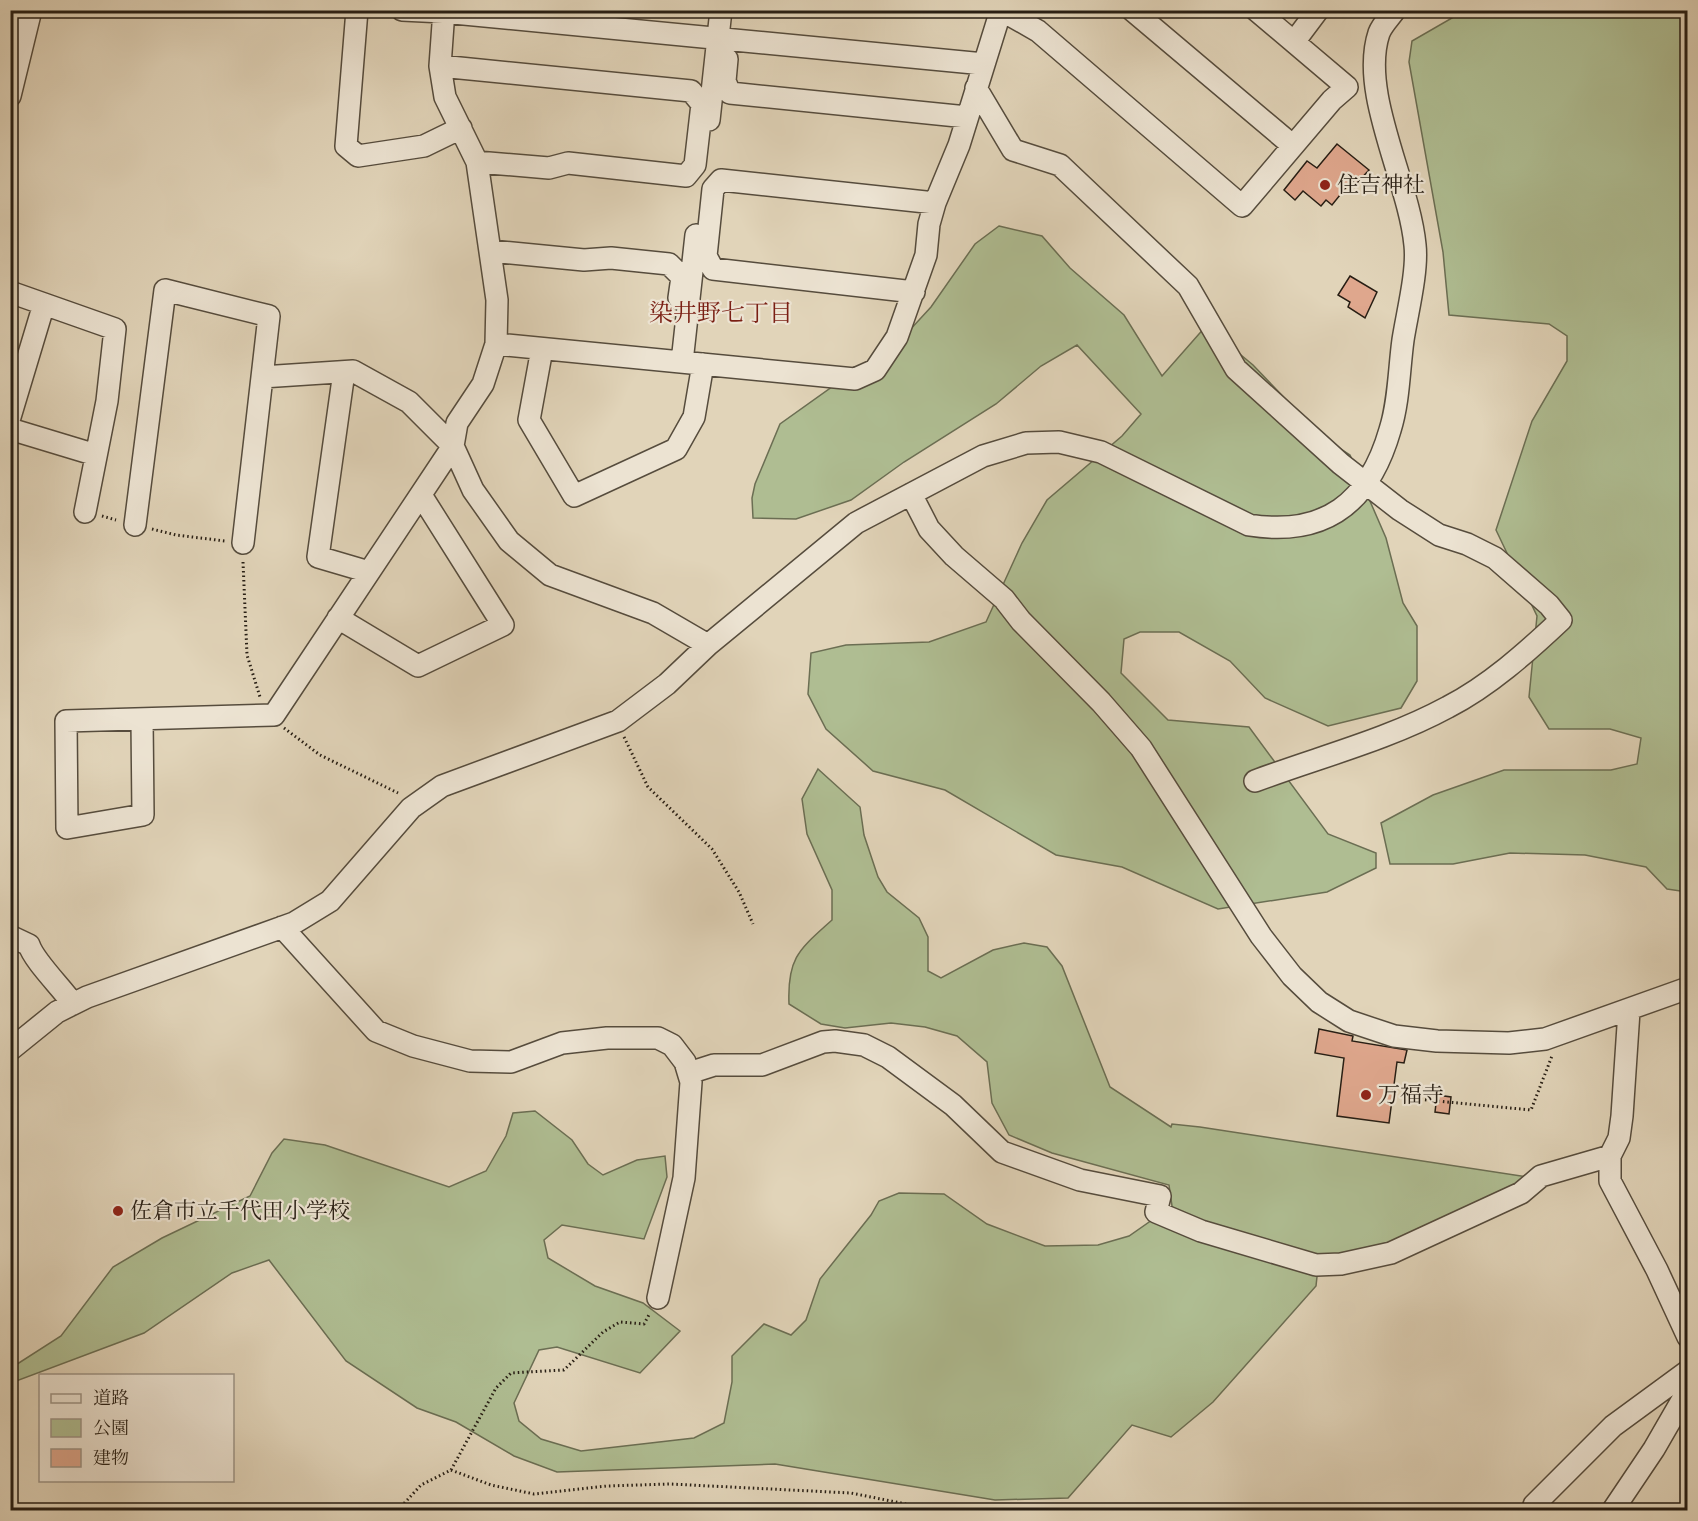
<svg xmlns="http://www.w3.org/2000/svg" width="1698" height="1521" font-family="'IM FELL French Canon','Noto Serif JP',serif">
  <rect width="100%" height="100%" fill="#e1d4b9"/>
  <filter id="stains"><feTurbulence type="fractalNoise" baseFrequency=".00333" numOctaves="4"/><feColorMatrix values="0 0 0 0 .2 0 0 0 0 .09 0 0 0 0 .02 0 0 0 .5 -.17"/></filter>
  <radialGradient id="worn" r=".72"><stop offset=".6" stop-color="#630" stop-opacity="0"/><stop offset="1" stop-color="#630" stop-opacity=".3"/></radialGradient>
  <!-- green -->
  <path fill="#afbd92" stroke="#6b6e53" stroke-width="1.5" d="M1464,11H1687V892L1667,889L1646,867L1585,855L1510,853L1453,864H1390L1381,823L1433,795L1504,770H1611L1637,764L1641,738L1610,729H1549L1529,697L1537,616L1496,530L1532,421L1567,361V336L1549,324L1449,315L1443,252L1409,62L1412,41Z
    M999,226L1042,236L1070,268L1124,315L1162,376L1206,326L1253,365L1322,437L1350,455L1386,538L1403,603L1417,626V681L1401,708L1328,726L1265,698L1230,661L1179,632H1140L1124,639L1121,673L1168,720L1249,727L1328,834L1376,853V868L1327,892L1218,909L1122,867L1056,855L945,790L873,771L826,729L808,694L811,653L846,645L929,642L986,622L1022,543L1047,500L1122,436L1141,414L1077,345L1041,366L996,404L904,462L851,500L796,519L753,518L752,498L755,484L780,424L846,377L885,357L931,307L975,244Z
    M818,769L860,807L864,835L878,877L887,892L919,918L928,937V971L941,978L993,950L1024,943L1047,947L1062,966L1110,1087L1171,1127L1172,1124L1200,1127L1527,1177L1521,1189C1458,1218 1390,1258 1319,1258L1316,1286L1213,1402L1171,1437L1132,1425L1068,1498L995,1500L775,1464L557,1472L514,1456L456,1422L417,1408L346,1361L269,1260L232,1273L144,1333L11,1383V1368L61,1336L113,1267L162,1238L250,1196L272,1153L284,1139L325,1145L449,1187L486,1171L506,1136L513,1113L535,1111L572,1140L588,1164L603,1175L637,1160L665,1156L667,1177L644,1239L562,1225L544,1240L548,1258L595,1286L643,1303L680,1331L640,1373L557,1347L539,1350L514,1403L519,1421L541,1439L581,1451L694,1438L724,1423L732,1382V1356L764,1324L791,1335L806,1320L820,1279L871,1215L879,1201L899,1193L944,1194L987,1224L1045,1246L1098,1245L1129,1236L1172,1206L1169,1185L1052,1153L1009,1135L992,1103L987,1062L957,1036L925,1027L891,1023L845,1028L821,1024L789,1004C787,957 800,949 832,920V890L807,834L802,799Z"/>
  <!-- building -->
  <path fill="#dfa78d" stroke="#271e14" stroke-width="1.5" d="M1337,144L1369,170L1356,184L1352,180L1332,205L1326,200L1321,206L1303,191L1295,200L1284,190L1307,161L1317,168Z
    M1350,276L1377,292L1365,318L1348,307L1350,302L1338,295Z
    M1319,1029L1353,1036L1352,1041L1407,1050L1404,1063L1397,1062L1389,1123L1337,1116L1344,1058L1315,1053Z
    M1437,1095L1451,1097L1449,1114L1435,1112Z"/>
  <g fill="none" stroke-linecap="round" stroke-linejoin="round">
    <!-- minor casing -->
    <g stroke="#564c3d" stroke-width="24">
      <path id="minor" d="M357,10L346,146L358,156L424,146L461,128
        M402,10L443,12L984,64
        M444,10L440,66L445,97L477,162L497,300L496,344L483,384L457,423L453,446L473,490L509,541L550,575L653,613L708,645
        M1001,10L1038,31L1242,206L1332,100L1347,87L1256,10
        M1132,10L1292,145
        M1294,42L1318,10
        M727,59L725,81L730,93L967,117
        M440,66L691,91L702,104L695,165L686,176L568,163L549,168L477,162
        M976,88L1013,150L1060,165L1188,286L1236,369L1341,464L1400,510L1439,535L1467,544L1495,558L1549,605L1561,620C1527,652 1489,686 1448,707C1387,740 1319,757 1255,781
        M10,96L31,10
        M709,120L721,10
        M491,251L584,260L611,258L669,264L682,277L679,298
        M10,292L115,329L107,401L85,512
        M914,292L713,269L706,256L713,189L721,180L935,203
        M496,344L855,379L875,370L897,337L926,255L929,224L935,203L959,145L1001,10
        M542,349L529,420L574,496L676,449L694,417L703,364
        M682,362L696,235
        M344,372L318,557L369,572
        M10,417L44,304
        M10,429L96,455
        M911,494L929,529L954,556L1004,599L1021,621L1101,702L1141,748L1261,936L1292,976L1319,1002L1349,1021L1394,1036L1437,1041L1509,1043L1545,1039L1688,988
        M135,525L165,290L269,316L243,543
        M338,618L418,666L503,625L421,495
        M142,719L143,815L67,828L66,721L274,715L453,446L409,402L353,371L262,377
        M282,927L376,1031L413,1046L470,1061L511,1062L562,1043L607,1038H658L672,1045L685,1062L691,1082L684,1178L658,1298
        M10,936L29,945C34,961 62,988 73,1004
        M1629,1011L1622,1116L1619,1138L1610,1156V1181L1657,1270L1688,1337
        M10,1050L57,1012L87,997L294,923L330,901L411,808L442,786L618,721L667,684L708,645L856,523L983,456L1026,443L1059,442L1101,452L1249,525C1325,537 1369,503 1390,430C1399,402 1399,369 1403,340C1407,314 1418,271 1415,245C1409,181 1359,93 1379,33C1382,25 1390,17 1395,10
        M689,1073L714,1065H762L823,1042L835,1041L864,1045L888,1057L953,1105L1002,1152L1080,1180L1160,1196L1156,1212L1201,1231L1316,1265L1341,1264L1391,1253L1521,1193L1541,1176L1610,1156
        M1534,1505L1613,1426L1688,1371
        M1613,1510L1654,1449L1688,1390"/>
    </g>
    <!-- path -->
    <path stroke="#271e14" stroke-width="3" stroke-dasharray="1.5 3" stroke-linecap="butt" d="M102,516L116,520
      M152,529L176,535L225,541
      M243,562L247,655L260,697
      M284,728L320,755L398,793
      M624,737L648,787L712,849L739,892L753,924
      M1416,1099L1531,1110L1552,1056
      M451,1470L496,1388L511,1373L564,1370L603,1332L620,1322L644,1324L650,1313
      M398,1510L421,1485L451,1470L491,1485L534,1494L607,1486L670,1484L851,1493L936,1510"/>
    <!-- minor -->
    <use href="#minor" stroke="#ece3d2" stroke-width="21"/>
  </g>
  <!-- markers -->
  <g fill="#8f2418" stroke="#ece3d2" stroke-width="2">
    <circle cx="1325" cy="185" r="6"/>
    <circle cx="1366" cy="1095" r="6"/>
    <circle cx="118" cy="1211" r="6"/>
  </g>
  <g text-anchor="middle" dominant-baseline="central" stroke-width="4.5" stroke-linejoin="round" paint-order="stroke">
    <!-- poi labels -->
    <g font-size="22" fill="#271e14" stroke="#ece3d2" text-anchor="start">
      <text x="1337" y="185">住吉神社</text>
      <text x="1378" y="1095">万福寺</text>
      <text x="130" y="1211">佐倉市立千代田小学校</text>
    </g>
    <!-- neighbourhood labels -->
    <g font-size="24" fill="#7a1f14" stroke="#ece3d2">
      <text x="721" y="313">染井野七丁目</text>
    </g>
  </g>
  <!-- margin -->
  <rect width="1698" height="1521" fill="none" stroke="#e1d4b9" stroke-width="36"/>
  <rect x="12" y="12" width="1674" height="1497" fill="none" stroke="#271e14" stroke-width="3"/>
  <rect x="18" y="18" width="1662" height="1485" fill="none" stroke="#271e14" stroke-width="1.5"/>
  <!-- legend -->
  <rect x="39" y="1374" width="195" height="108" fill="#ece3d2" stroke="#9d9486" stroke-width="1.5"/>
  <rect x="51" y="1394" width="30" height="9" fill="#ece3d2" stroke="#9d9486" stroke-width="1.5"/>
  <text x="93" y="1404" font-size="18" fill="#271e14">道路</text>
  <rect x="51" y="1419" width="30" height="18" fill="#afbd92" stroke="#9d9486" stroke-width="1.5"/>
  <text x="93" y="1434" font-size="18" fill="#271e14">公園</text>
  <rect x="51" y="1449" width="30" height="18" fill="#dfa78d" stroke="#9d9486" stroke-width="1.5"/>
  <text x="93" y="1464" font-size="18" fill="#271e14">建物</text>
  <rect width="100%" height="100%" filter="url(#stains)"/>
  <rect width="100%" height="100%" fill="url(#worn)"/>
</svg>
